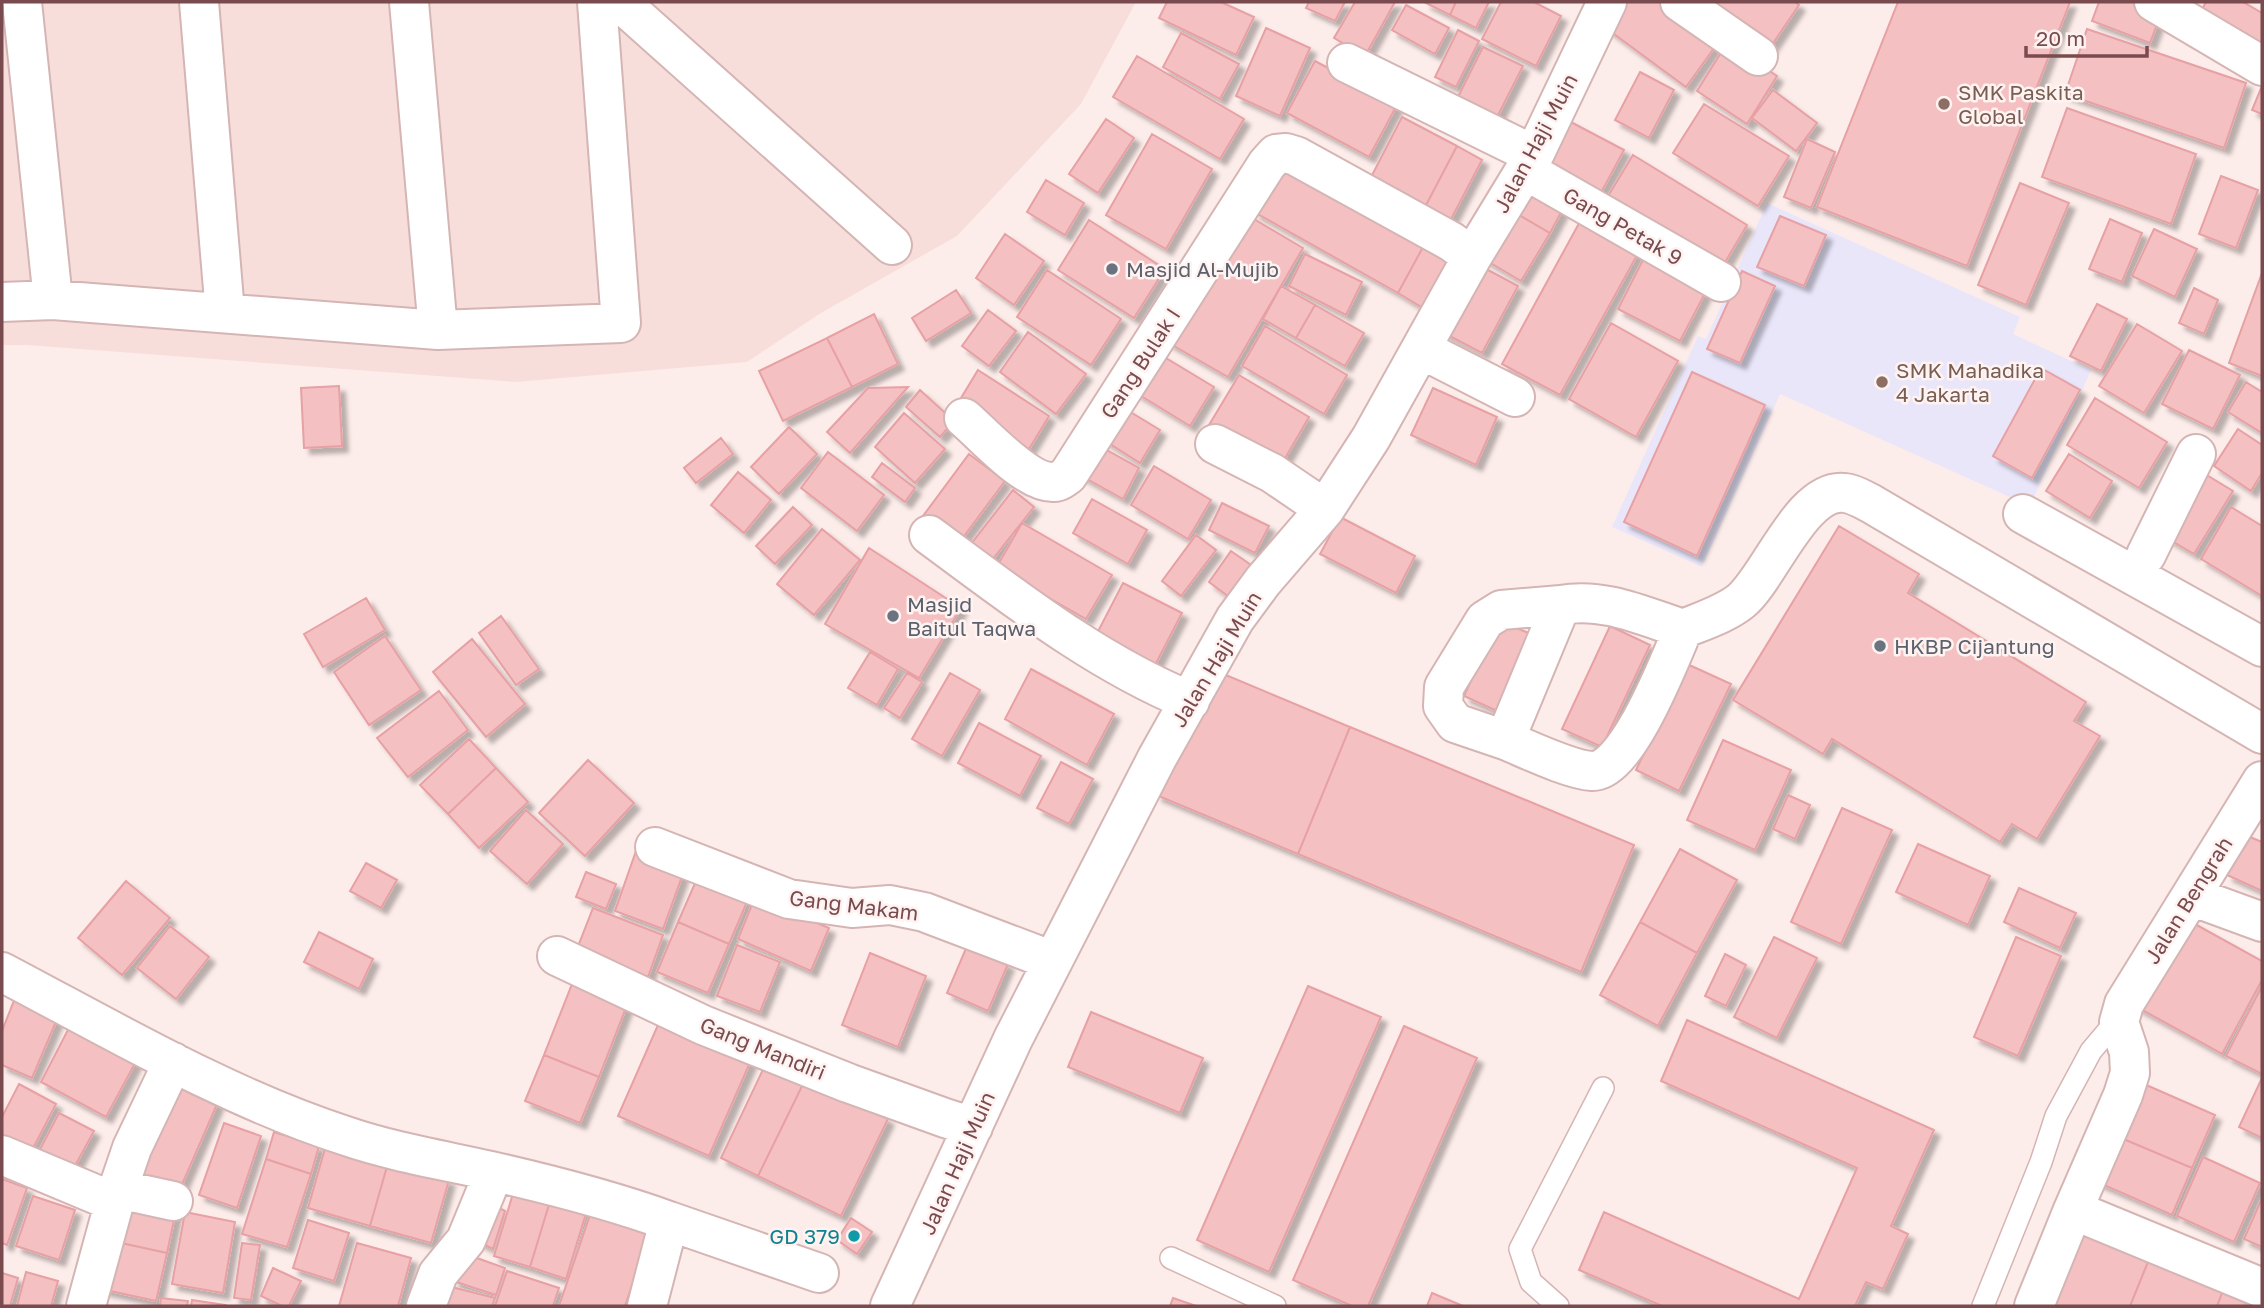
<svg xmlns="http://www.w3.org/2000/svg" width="2264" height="1308" font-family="'Golos Text',sans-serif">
  <defs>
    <filter id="shadow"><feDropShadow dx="6" dy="6" stdDeviation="2" flood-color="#0004"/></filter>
  </defs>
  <rect width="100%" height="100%" fill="#fdedea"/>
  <!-- residential -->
  <path fill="#f7dedb" d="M2,2H1136L1081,104L957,236L821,313L747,362L516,382L27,345H2Z"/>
  <!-- education -->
  <path fill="#eae6fa" d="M1767,203L2020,317L2013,334L2091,370L2030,506L1780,394L1702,567L1612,527L1698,336L1706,339Z"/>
  <!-- building -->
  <path fill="#f4c0c2" stroke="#e7a0a4" stroke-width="2" filter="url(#shadow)" d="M1167,2H1221L1254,17L1236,55L1159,18Z
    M1309,2H1345L1335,21L1306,8Z
    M1355,2H1395L1365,56L1334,38Z
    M1424,2H1456L1450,15Z
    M1456,2H1489L1476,28L1450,15Z
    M1501,2H1534L1561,16L1536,66L1482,39Z
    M1614,2H1674L1722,37L1686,87L1599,23Z
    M1682,2H1795L1799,5L1763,58Z
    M1898,2H2070L1967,266L1817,207Z
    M2099,2H2137L2162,11L2150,43L2092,21Z
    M2206,2H2243L2262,13V61L2195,22Z
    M1406,5L1449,28L1435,54L1392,30Z
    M1266,28L1310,48L1280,116L1236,96Z
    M2087,29L2246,83L2224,148L2065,94Z
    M1458,30L1479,41L1456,87L1435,77Z
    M1181,33L1239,64L1220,99L1163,67Z
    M1727,43L1777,76L1747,124L1697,91Z
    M1483,47L1523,66L1492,127L1453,107Z
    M1137,56L1244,119L1220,159L1113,97Z
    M1315,61L1397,105L1369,157L1287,113Z
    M1640,72L1674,90L1649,138L1615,120Z
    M2262,86V114L2252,110Z
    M1773,90L1817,123L1796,151L1752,118Z
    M1704,104L1789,156L1758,206L1673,153Z
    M2067,108L2196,154L2171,224L2042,177Z
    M1402,117L1457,146L1424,209L1369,181Z
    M1106,119L1134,138L1098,193L1069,174Z
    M1567,120L1624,150L1596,202L1539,172Z
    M1152,134L1212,169L1166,249L1106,215Z
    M1807,139L1835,152L1811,208L1784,197Z
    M1457,146L1482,160L1449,223L1424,209Z
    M1286,155L1429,236L1398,293L1254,212Z
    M1633,155L1747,225L1717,276L1602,206Z
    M2221,176L2258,190L2236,248L2199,234Z
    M1522,177L1566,203L1550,233L1505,207Z
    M1046,180L1084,203L1065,235L1027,212Z
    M2020,183L2069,203L2026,305L1978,285Z
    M1505,207L1550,233L1521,281L1477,255Z
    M1242,212L1303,248L1228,377L1167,342Z
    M1583,216L1641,248L1560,395L1502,364Z
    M1780,216L1826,235L1804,286L1757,267Z
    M2110,219L2142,233L2122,282L2089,269Z
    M1089,220L1165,269L1134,318L1058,270Z
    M2154,229L2197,249L2175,297L2132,276Z
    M1005,234L1044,261L1014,305L976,278Z
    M1429,236L1460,254L1428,311L1398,293Z
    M1649,248L1712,280L1680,341L1618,309Z
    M1305,254L1362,282L1346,315L1289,286Z
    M1475,263L1518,286L1482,353L1438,330Z
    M1047,270L1121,319L1091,365L1017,317Z
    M1742,271L1775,286L1740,363L1707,349Z
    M2262,273V376L2229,363Z
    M1281,286L1315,305L1296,338L1263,319Z
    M2194,288L2218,300L2204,334L2179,323Z
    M956,290L971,313L926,341L912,318Z
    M2097,304L2127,319L2101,371L2070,356Z
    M1315,305L1364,333L1345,366L1296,338Z
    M988,310L1016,331L989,366L962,346Z
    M874,314L898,364L852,387L827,338Z
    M1611,323L1678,361L1636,437L1569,399Z
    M2137,324L2182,351L2144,413L2099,386Z
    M1265,326L1347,375L1324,414L1242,366Z
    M1028,332L1086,374L1056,414L1000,372Z
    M827,338L852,387L783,421L759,371Z
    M2189,350L2240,375L2213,429L2162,404Z
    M1156,352L1214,387L1190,426L1133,391Z
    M2041,368L2080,390L2032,478L1993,456Z
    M978,370L1049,416L1029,449L958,403Z
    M1692,372L1765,405L1697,556L1624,522Z
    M1239,375L1309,417L1280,467L1209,425Z
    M2246,382L2262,392V433L2228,412Z
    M339,386L342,446L304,448L301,388Z
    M908,387L850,453L827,432L868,388Z
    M1433,388L1497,417L1476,465L1411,435Z
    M920,390L954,421L940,437L906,407Z
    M2095,398L2167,442L2139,488L2067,445Z
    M1119,405L1160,430L1140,463L1099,437Z
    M904,413L945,449L915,483L875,447Z
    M789,427L817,454L779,494L751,467Z
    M2238,429L2262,445V473L2251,491L2214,466Z
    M721,438L733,454L696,483L684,468Z
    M1094,443L1139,468L1123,499L1078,474Z
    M828,452L884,495L857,531L801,488Z
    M969,454L1005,481L956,547L920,520Z
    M2069,454L2112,481L2090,518L2046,491Z
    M882,463L915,488L905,502L872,477Z
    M1154,466L1211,500L1188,539L1131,505Z
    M2200,471L2233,491L2194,554L2160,534Z
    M738,472L771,500L744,533L711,505Z
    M1013,490L1034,507L985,569L964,553Z
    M1092,499L1147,530L1128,564L1073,533Z
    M1222,503L1269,526L1255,553L1209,530Z
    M793,507L812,525L775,564L756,546Z
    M2231,507L2262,526V596L2201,559Z
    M1340,517L1415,556L1396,593L1320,554Z
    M1022,523L1112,575L1086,619L996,568Z
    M1839,526L1919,574L1908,593L2086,702L2074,721L2100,736L2037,839L2012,824L2000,842L1832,739L1823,754L1733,700Z
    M822,529L860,560L814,615L777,584Z
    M1196,535L1216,550L1181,596L1162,581Z
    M869,548L961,608L919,678L825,624Z
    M1231,551L1251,565L1229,597L1209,582Z
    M1123,583L1182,613L1152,671L1093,641Z
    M366,598L385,630L323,667L304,634Z
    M501,616L539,669L516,685L479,633Z
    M1498,620L1531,634L1497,711L1464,696Z
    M1610,626L1650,645L1602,747L1562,729Z
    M385,636L421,690L369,725L334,672Z
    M472,639L525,704L486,737L433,672Z
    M870,652L898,669L877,705L848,688Z
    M1687,664L1731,684L1679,791L1636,770Z
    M1209,668L1350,727L1298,854L1156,795Z
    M1031,669L1114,714L1087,765L1005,719Z
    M907,673L922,682L900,718L884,708Z
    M950,673L980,690L942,756L912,739Z
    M439,691L468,730L408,777L377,738Z
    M979,723L1041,756L1020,796L958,763Z
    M1350,727L1634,845L1581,972L1298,854Z
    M469,739L496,768L448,814L420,785Z
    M1723,740L1791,770L1755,850L1687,820Z
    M588,760L634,803L585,856L539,813Z
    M1061,762L1093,779L1069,824L1037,808Z
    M496,768L528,802L479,848L448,814Z
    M1788,795L1810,805L1795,839L1773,829Z
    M1842,808L1892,830L1841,944L1791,922Z
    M526,810L563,844L527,884L490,851Z
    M2245,835L2262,842V891L2227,875Z
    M1918,844L1990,876L1968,925L1896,892Z
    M1680,849L1737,880L1697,953L1640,922Z
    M636,851L685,868L663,929L615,911Z
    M366,863L397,880L381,908L350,891Z
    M586,872L616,884L606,909L576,897Z
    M699,874L750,895L729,944L678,922Z
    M126,881L170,918L122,975L78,938Z
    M2019,888L2076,913L2060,948L2004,922Z
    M755,897L829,928L811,971L738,939Z
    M593,908L663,935L648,977L577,949Z
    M2184,918L2262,961V980L2222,1054L2135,1006Z
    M678,922L729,944L708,993L657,972Z
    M1640,922L1697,953L1658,1026L1600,995Z
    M170,926L209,957L176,999L137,968Z
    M319,932L373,959L359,989L304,962Z
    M1774,937L1817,958L1777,1038L1734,1017Z
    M2016,937L2061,956L2018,1056L1974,1037Z
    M737,945L780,962L760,1012L717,996Z
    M967,946L1008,964L988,1011L947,993Z
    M870,953L926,976L898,1047L842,1025Z
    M1725,954L1746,965L1726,1006L1705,996Z
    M574,979L629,1000L599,1077L544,1055Z
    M1308,986L1381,1017L1269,1272L1197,1240Z
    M2262,986V1074L2226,1056Z
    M15,998L58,1017L32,1078L2,1065V1031Z
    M1091,1012L1203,1058L1180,1113L1068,1067Z
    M74,1018L140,1054L106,1117L41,1082Z
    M661,1018L752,1058L709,1156L618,1116Z
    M1687,1020L1934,1130L1891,1226L1908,1234L1883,1289L1866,1282L1855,1306H1662L1579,1270L1604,1212L1799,1299L1857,1168L1661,1081Z
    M1404,1026L1477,1058L1368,1306H1352L1293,1280Z
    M544,1055L599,1077L580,1123L525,1101Z
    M767,1061L806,1078L758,1176L721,1158Z
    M806,1078L888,1119L841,1216L758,1176Z
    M2261,1080L2262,1081V1138L2239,1127Z
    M2137,1081L2215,1115L2192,1168L2114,1135Z
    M173,1082L218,1102L177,1196L132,1176Z
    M19,1084L56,1104L29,1156L2,1141V1117Z
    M59,1113L94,1131L70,1175L36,1157Z
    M224,1123L261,1136L237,1208L199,1195Z
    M274,1132L319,1146L311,1174L266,1159Z
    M2114,1135L2192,1168L2172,1215L2095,1181Z
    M326,1145L388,1163L370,1226L308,1208Z
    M2203,1157L2260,1183L2234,1242L2177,1216Z
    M266,1159L311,1174L287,1247L242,1234Z
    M388,1163L449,1180L431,1243L370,1226Z
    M2,1179L27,1188L7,1245L2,1243Z
    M515,1187L551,1198L530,1267L494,1256Z
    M122,1195L177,1206L167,1253L112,1241Z
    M33,1196L75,1210L59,1260L16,1246Z
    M551,1198L587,1210L566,1279L530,1267Z
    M2262,1198V1247L2244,1239Z
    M492,1204L505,1211L493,1249L477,1241Z
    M185,1212L235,1222L223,1293L172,1284Z
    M590,1215L649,1235L625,1306H559Z
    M851,1218L872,1232L857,1254L837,1240Z
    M308,1220L349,1233L334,1281L293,1268Z
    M2078,1230L2150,1257L2130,1306H2049Z
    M112,1241L167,1253L156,1301L101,1289Z
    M242,1243L260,1245L251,1300L234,1298Z
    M357,1243L411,1258L398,1306H339Z
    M463,1253L505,1268L496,1295L453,1281Z
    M2150,1257L2224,1288L2217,1306H2130Z
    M273,1268L301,1281L289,1306H282L261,1296Z
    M507,1271L559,1288L553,1306H495Z
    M26,1272L58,1281L51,1306H17Z
    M2,1273L18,1278L10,1306H2Z
    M440,1284L495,1298L492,1306H431Z
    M2224,1288L2262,1306H2217Z
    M1432,1293L1463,1306H1427Z
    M161,1298L188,1301L187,1306H160Z
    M1173,1298L1196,1306H1170Z
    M192,1300L225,1305L224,1306H191Z"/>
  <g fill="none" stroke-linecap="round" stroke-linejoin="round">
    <!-- service casing -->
    <g stroke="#d5b5b4" stroke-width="24">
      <path id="service" d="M1171,1258L1275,1306
        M1558,1306L1531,1282L1520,1249L1603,1088
        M1983,1306L2041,1162L2056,1116L2091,1051L2113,1025L2119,1022"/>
    </g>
    <!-- minor casing -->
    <g stroke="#d5b5b4" stroke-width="42">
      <path id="minor" d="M22,2L53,300
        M199,2L225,313
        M409,2L438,330
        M620,2L892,245
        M1680,2L1758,56
        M2154,2L2262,66
        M1347,63L1534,155
        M1525,170L1721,282
        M2,302L53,300L438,330L621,323L597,2
        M1421,349L1515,397
        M964,418C984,435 1027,484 1054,482C1059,482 1064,478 1068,475L1267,164L1276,154L1286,153L1296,156L1452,242L1472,257
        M1215,444L1272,473L1325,509
        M2023,514L2262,647
        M929,535C1012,596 1095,662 1190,701
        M2146,555L2196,454
        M1683,629C1671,657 1627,773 1592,771C1570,770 1527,749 1505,740L1561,605C1603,597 1643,616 1683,629C1702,621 1725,614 1741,601C1770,577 1802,487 1845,493C1854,494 1862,499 1870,503L2262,734
        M1505,740L1455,723L1443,706L1444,687L1485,620L1501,610L1561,605
        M655,847L789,899L852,908L890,905L924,912L1053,961
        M2191,896L2262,922
        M557,956L703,1025L848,1083L945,1118L973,1127
        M2,972C114,1031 226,1097 346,1136C393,1152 442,1160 491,1171C548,1184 614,1201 669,1221L647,1306
        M2,1155L114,1202
        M118,1189L173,1201
        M2073,1210L2262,1288
        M669,1221L819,1273
        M86,1306L118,1189L132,1148L173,1062
        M426,1306L438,1274L466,1240L494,1172
        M890,1306L1013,1039L1157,758L1235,619L1263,581L1325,509L1371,438L1472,257L1534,155L1607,2
        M2034,1306L2073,1210L2123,1095L2130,1073L2129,1052L2119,1022L2124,1004L2262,781"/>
    </g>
    <!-- service -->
    <use href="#service" stroke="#fff" stroke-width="21"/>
    <!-- minor -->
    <use href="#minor" stroke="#fff" stroke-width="38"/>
  </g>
  <!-- markers -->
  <g fill="#8d6e63" stroke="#fff3f1" stroke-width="2.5">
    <circle cx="1944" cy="104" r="7"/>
    <circle cx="1882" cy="382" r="7"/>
  </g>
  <g fill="#6b7280" stroke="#fff3f1" stroke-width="2.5">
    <circle cx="1112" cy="269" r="7"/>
    <circle cx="893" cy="616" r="7"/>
    <circle cx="1880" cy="646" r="7"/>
  </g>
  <circle fill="#0f9aa8" stroke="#fff3f1" stroke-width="2.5" cx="854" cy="1236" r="7"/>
  <g text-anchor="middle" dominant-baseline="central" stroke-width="5" stroke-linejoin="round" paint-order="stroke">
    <!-- education labels -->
    <g font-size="21" fill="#785e54" stroke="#fff3f1" text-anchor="start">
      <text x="1958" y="92">SMK Paskita<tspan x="1958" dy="24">Global</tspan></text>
      <text x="1896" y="370">SMK Mahadika<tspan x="1896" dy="24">4 Jakarta</tspan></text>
    </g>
    <!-- street labels -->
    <g font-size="21" fill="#794b4f" stroke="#fff3f1">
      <text transform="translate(1535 143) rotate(-62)">Jalan Haji Muin</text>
      <text transform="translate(1623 226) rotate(30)">Gang Petak 9</text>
      <text transform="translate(1140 363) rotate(-57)">Gang Bulak I</text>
      <text transform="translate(1216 659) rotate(-59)">Jalan Haji Muin</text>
      <text transform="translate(2188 900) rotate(-58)">Jalan Bengrah</text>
      <text transform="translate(854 905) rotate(7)">Gang Makam</text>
      <text transform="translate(763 1048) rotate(22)">Gang Mandiri</text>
      <text transform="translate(957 1163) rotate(-66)">Jalan Haji Muin</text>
    </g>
    <!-- worship labels -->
    <g font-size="21" fill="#5b616d" stroke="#fff3f1" text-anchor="start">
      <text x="1126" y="269">Masjid Al-Mujib</text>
      <text x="907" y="604">Masjid<tspan x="907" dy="24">Baitul Taqwa</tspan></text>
      <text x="1894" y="646">HKBP Cijantung</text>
    </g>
    <!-- culture labels -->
    <g font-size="21" fill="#0d838f" stroke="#fff3f1" text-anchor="end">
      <text x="840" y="1236">GD 379</text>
    </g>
  </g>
  <!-- border -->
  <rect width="2264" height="1308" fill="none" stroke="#794b4f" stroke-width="7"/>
  <!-- scale -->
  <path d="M2026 46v10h121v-10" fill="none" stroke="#794b4f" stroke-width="3.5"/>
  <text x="2036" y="46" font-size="21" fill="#794b4f" stroke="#fff3f1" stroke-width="5" paint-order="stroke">20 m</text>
</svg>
